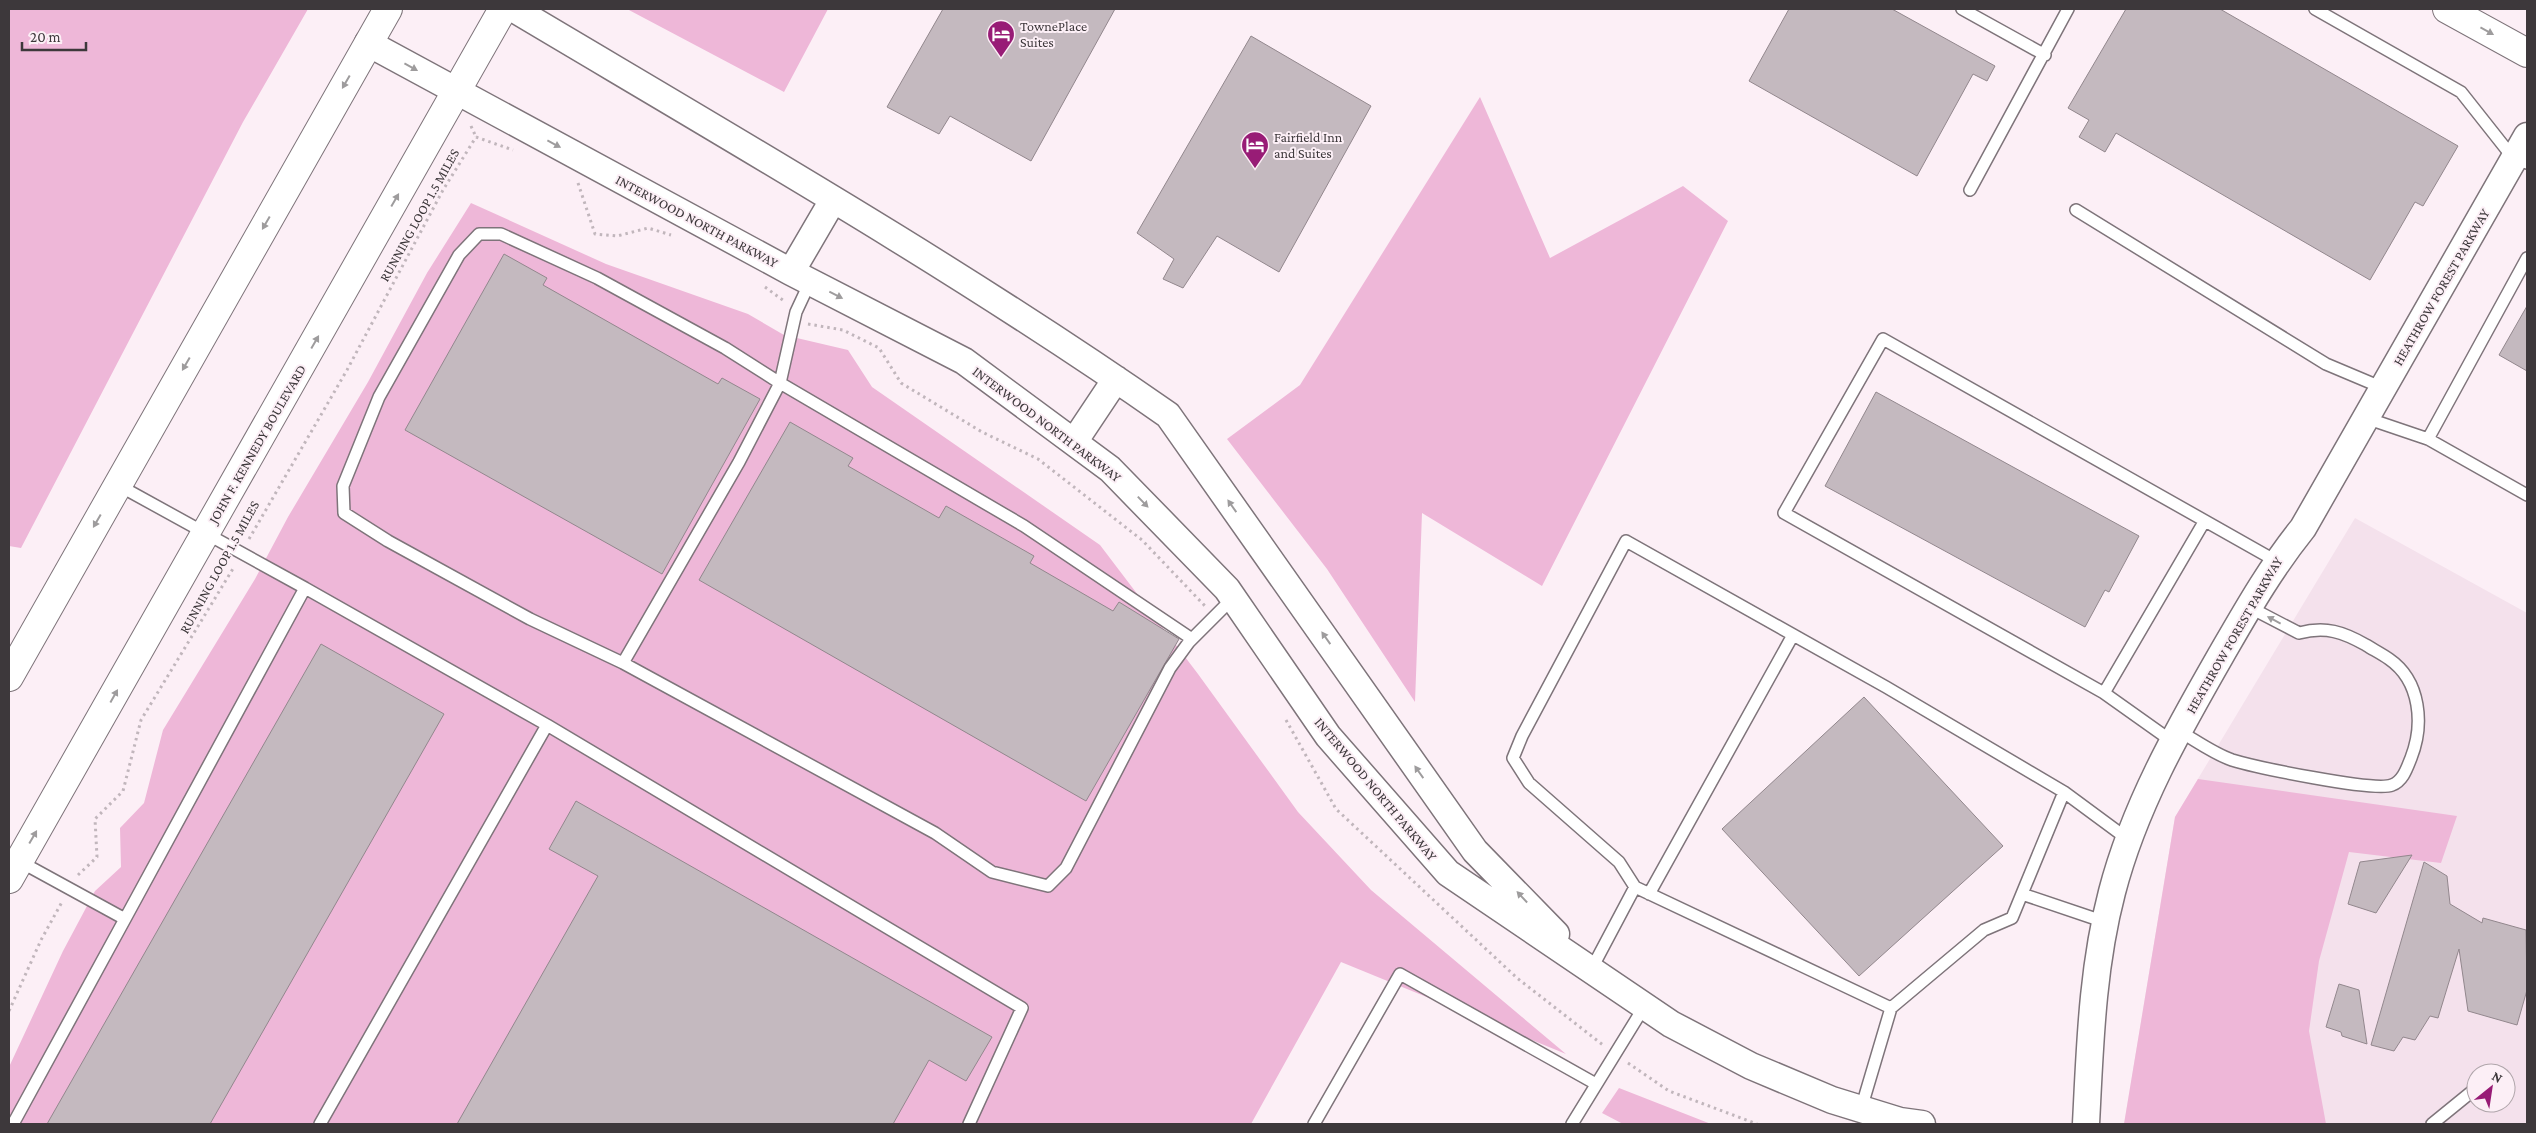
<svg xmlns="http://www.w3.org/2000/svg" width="2536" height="1133" font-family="'Crimson Pro',serif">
  <rect width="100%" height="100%" fill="#fceff6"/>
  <!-- built -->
  <path fill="#f4e1ec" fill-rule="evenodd" d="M2355,518L2527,613V1124H2124L2175,817ZM2476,1073H2506V1103H2476Z"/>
  <!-- green -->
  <path fill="#eeb7d8" d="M9,9H308L243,122L21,548L9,546Z
    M627,9H828L784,92Z
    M1480,97L1550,258L1683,186L1728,221L1542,586L1422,513L1415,702L1327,569L1227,439L1300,385Z
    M471,203L606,264L748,314L784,335L848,350L872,387L1100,545L1198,674L1298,812L1371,890L1566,1054L1341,962L1251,1124H9V1067L63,951L95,891L121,867L120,828L144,803L163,730L255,579L288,517L368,382L427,273Z
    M2198,779L2457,816L2441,863L2349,852L2319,961L2309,1031L2326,1124H2124L2175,817Z
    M1619,1088L1711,1124H1623L1602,1113Z"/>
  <!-- building -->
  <path fill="#c4b9bf" stroke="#92878d" d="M943,9H1115L1031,161L950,116L939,134L887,107Z
    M1789,9H1892L1995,66L1987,81L1973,74L1917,176L1749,81Z
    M2126,9H2220L2458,146L2423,206L2415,202L2370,280L2116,133L2105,152L2079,137L2089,120L2068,108Z
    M1251,36L1371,106L1279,272L1217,236L1183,288L1163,279L1174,259L1137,233Z
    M504,254L547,278L543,285L718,384L722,378L760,399L662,574L405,430Z
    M2527,306V371L2499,355Z
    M1876,392L2139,536L2109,592L2105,590L2085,627L1825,486Z
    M790,422L853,458L848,466L939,518L946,506L1034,556L1030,563L1113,611L1119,602L1179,639L1086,801L699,580Z
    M321,644L444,714L210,1124H47Z
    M1864,697L2003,846L1859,976L1722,829Z
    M576,801L992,1037L966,1081L929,1060L893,1124H457L598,876L549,849Z
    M2412,855L2376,913L2348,904L2360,862Z
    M2424,862L2447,876L2450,904L2482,923L2483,918L2526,930L2527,990L2517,1025L2468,1011L2459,949L2438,1018L2430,1016L2415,1040L2403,1037L2394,1051L2371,1045Z
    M2339,984L2359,990L2367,1044L2342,1036L2341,1032L2326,1027Z"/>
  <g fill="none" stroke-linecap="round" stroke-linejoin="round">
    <!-- service casing -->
    <g stroke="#7e747a" stroke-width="14">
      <path id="service" d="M1962,9L2045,55
        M2315,9L2461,92L2514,159L2527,163
        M1970,190L2068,9
        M2076,210L2326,364L2383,388
        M2527,258L2428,439L2527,495
        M810,282L796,312L780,383L725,348L597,278L501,234H479L459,255L379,397L343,486L344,513L388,541L530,619L623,663L935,833L992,872L1048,886L1066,868L1170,668L1189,642L1233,598
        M2366,418L2428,439
        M118,485L305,588
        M623,663L739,462L780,383L1024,526L1192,639
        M2104,693L2204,522
        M2179,731C2195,740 2214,754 2232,760C2255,767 2374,792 2392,785C2403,781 2407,768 2411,758C2424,725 2421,681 2389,659C2382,654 2374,650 2366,645C2343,632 2326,626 2299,633L2249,607
        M2173,742L2104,693L1784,513L1883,339L2276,561
        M2064,792L2129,840
        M19,861L125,919L305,588L547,725L1022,1008L969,1124
        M1649,894L1793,635
        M2022,894L2105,922
        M1591,970L1635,887L1619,862L1529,783L1513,758L1522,736L1626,541L1886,687L2064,792L2012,918L1984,930L1891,1008L1635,887
        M1861,1109L1891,1008
        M13,1124L125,919
        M320,1124L547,725
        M1314,1124L1400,974L1596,1084
        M1572,1124L1644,1007
        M2432,1124L2475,1089"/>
    </g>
    <!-- tertiary casing -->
    <g stroke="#7e747a" stroke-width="29">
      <path id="tertiary" d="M514,9C734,140 957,268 1168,415L1475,851L1556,934
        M368,43L791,272L964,361L1110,469L1227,589L1328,736L1448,873L1671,1024L1751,1066L1832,1100L1900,1121L1922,1124
        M791,272L833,200
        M1074,442L1116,379
        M2086,1124C2090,1046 2092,968 2112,892C2134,807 2178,730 2221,655C2247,610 2270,569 2303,528L2527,136"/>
    </g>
    <!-- secondary casing -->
    <g stroke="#7e747a" stroke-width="30">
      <path id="secondary" d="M2447,9L2527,53"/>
    </g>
    <!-- primary casing -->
    <g stroke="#7e747a" stroke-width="30">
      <path id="primary" d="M9,677L388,9
        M9,879L503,9"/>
    </g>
    <!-- path -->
    <path stroke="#c1b6bc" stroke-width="3" stroke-dasharray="2.5 4" stroke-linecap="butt" d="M471,126L476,137
      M476,137L513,150
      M578,183L595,234L617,236L648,228L671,235
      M765,287L784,301
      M808,324L843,330L879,348L901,383L982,432L1038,459L1142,540L1205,606
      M249,539L347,370L443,190L476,137
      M1286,720L1336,809L1517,978L1603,1045
      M78,875L97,857L95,819L123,791L141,720L234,567
      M9,1011L41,940L62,902
      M1628,1063L1669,1091L1757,1124"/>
    <!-- service -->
    <use href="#service" stroke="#fff" stroke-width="11"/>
    <!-- tertiary -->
    <use href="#tertiary" stroke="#fff" stroke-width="26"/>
    <!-- secondary -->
    <use href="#secondary" stroke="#fff" stroke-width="28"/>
    <!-- primary -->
    <use href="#primary" stroke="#fff" stroke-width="28"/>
  </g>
  <!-- one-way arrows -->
  <defs><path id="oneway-solid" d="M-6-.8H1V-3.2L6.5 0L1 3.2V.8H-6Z" transform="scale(1.25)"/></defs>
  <g fill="#9e9c9d">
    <use href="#oneway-solid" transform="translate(2487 31) rotate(29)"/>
    <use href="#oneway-solid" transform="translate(411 67) rotate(29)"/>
    <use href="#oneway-solid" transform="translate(346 82) rotate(120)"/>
    <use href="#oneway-solid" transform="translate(554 144) rotate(28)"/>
    <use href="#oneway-solid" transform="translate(395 200) rotate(-60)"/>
    <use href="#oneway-solid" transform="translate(266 223) rotate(120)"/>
    <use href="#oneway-solid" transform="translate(836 295) rotate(27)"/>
    <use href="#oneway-solid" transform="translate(315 342) rotate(-60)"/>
    <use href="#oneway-solid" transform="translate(186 364) rotate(120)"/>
    <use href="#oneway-solid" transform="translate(1143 502) rotate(46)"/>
    <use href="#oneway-solid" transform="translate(1232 506) rotate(-125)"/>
    <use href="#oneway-solid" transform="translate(97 521) rotate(120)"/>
    <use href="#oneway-solid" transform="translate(2274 620) rotate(-152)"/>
    <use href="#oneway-solid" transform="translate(1326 638) rotate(-125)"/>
    <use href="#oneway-solid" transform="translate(114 696) rotate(-61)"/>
    <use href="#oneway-solid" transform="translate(1419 772) rotate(-125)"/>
    <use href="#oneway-solid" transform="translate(33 837) rotate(-60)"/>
    <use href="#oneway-solid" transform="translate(1522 897) rotate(-133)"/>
  </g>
  <!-- icons -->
  <defs>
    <g id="hotel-pin" transform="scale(1.4375)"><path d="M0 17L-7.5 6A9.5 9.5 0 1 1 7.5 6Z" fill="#981c76" stroke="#fceff6"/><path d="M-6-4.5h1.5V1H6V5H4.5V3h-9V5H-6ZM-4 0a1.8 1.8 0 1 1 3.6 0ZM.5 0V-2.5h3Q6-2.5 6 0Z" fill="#fff"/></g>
  </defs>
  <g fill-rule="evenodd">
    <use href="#hotel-pin" x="1001" y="34"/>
    <use href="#hotel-pin" x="1255" y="145"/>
  </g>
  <g text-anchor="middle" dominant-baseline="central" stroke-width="4" stroke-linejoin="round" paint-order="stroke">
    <!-- poi labels -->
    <g font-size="14" fill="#3d383b" stroke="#fceff6" text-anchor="start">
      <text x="1020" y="26">TownePlace<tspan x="1020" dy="16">Suites</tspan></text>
      <text x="1274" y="137">Fairfield Inn<tspan x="1274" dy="16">and Suites</tspan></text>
    </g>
    <!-- street labels -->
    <g font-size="14" fill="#3d383b" stroke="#fceff6">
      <text transform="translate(419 215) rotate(-61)">RUNNING LOOP 1.5 MILES</text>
      <text transform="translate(697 221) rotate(28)">INTERWOOD NORTH PARKWAY</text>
      <text transform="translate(2441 287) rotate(-60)">HEATHROW FOREST PARKWAY</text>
      <text transform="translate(1047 424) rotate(37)">INTERWOOD NORTH PARKWAY</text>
      <text transform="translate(257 444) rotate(-60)">JOHN F. KENNEDY BOULEVARD</text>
      <text transform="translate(219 567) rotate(-61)">RUNNING LOOP 1.5 MILES</text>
      <text transform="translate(2234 635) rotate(-60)">HEATHROW FOREST PARKWAY</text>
      <text transform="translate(1376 789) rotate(50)">INTERWOOD NORTH PARKWAY</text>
    </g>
  </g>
  <!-- border -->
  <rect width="2536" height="1133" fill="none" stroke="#3d383b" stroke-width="20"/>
  <!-- north arrow -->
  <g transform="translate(2491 1088) rotate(30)"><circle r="24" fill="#fceff6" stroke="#b0a6ab"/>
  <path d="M0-4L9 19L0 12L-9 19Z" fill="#981c76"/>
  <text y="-8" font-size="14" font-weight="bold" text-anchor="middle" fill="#3d383b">N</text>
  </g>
  <!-- scale -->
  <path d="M22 42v8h64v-8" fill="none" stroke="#3d383b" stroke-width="2.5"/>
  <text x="30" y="42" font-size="15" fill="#3d383b" stroke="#fceff6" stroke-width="4" paint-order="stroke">20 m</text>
</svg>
